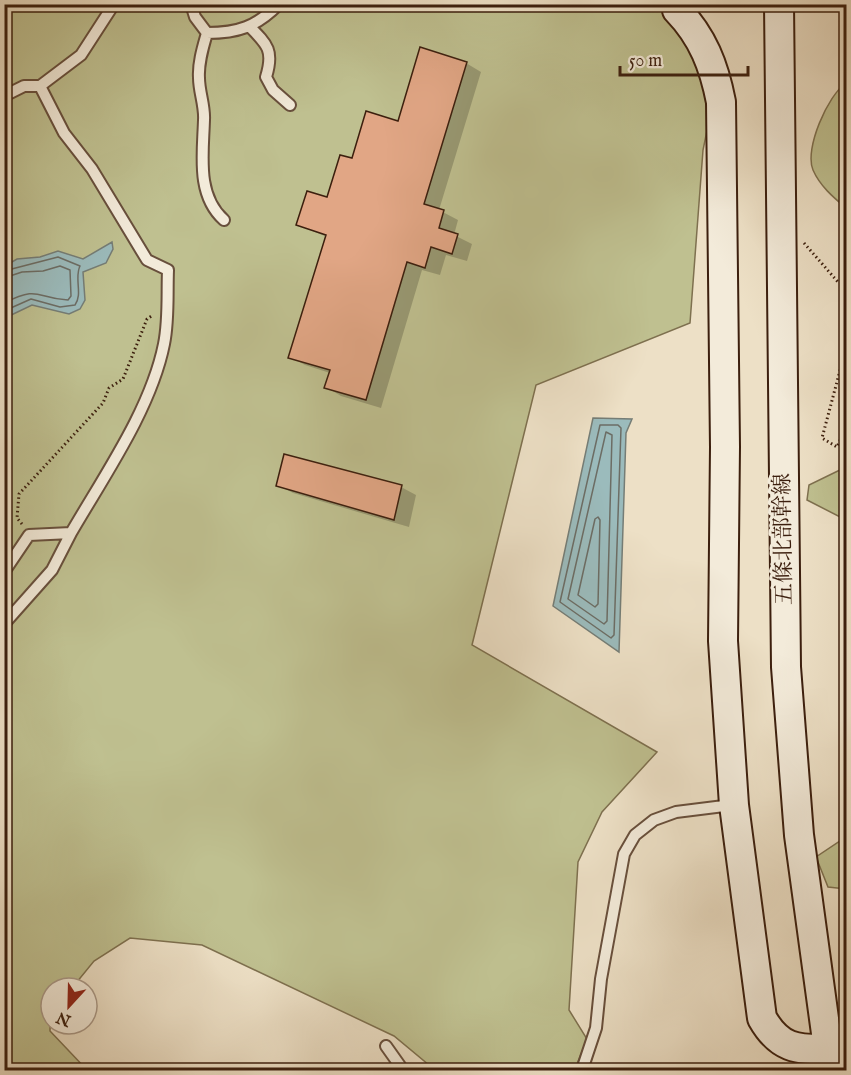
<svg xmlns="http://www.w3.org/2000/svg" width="851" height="1075" font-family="'IM FELL English','Noto Serif JP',serif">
  <rect width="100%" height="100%" fill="#ede0c6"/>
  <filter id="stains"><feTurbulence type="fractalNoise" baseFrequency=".00333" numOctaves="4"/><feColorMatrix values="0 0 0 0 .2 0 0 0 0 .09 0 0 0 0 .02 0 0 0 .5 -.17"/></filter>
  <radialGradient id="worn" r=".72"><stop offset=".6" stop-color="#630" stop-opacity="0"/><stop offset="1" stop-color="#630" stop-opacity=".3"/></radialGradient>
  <!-- green -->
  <path fill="#bfc090" stroke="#7e704f" stroke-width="1.5" d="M5,5H686L700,46L712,106L703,150L690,323L536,385L472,645L657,752L602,812L578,862L569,1010L587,1039L577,1064L570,1070H435L394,1036L202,945L130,938L94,961L72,988H51L50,1031L87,1070H5Z
    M846,83V208C833,197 820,186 813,170C804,149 828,95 846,83Z
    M846,467V520L807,500L809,485Z
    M846,837V889L828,887L816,857Z"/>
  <!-- water -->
  <path fill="#9bbbbc" stroke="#757d76" stroke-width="1.5" d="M112,242L113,249L106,263L83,272L85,300L80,309L69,314L32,305L5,318V266L17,259L40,257L58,251L83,259Z
    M593,418L632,419L626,433L619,652L553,606Z"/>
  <!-- shadow -->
  <path fill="#0003" d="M466,63L481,72L439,210L458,220L454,235L472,244L467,261L446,255L440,275L422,270L381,408L341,396L326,387L330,373L305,365L290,357L327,237L298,225L328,199L353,160Z
    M278,485L401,487L416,495L409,527L293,493Z"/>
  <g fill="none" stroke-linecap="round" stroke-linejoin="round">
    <!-- shore -->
    <path stroke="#6c6d65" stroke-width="1.5" d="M4,271L58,257L80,266C74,278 83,294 75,305L60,307L31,299L4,311
      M4,278L22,272L43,271L60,266L70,270L71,296L68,300C34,298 41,285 4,303
      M600,425H618L621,428L614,635L611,638L560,602Z
      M606,432L612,435L607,621L604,624L568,599Z
      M598,517L600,520L598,604L595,607L578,595L595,519Z"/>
  </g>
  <!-- building -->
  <path fill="#e1a685" stroke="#3c1f0e" stroke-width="1.5" d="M420,47L467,62L424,204L444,210L439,228L458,234L452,254L431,247L425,268L407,262L366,400L324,388L330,370L288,358L326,235L296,225L307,191L327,197L340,155L352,158L366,111L398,121Z
    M284,454L402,485L394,520L276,486Z"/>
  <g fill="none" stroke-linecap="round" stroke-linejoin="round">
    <!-- lane casing -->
    <g stroke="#684f3c" stroke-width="14">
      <path id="lane" d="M191,4L195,17L207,33C238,33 256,27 279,4
        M249,26C268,45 274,51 266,77L273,90L290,105
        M207,33C203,47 198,63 199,78C199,92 205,106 204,120C203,154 196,195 224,220
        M4,96L24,86H40
        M4,572L29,535L71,533C104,476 151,409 164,344C169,320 167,294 168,270L147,260L92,169L64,133L40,86L81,55L114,4
        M4,624L52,570L71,533
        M386,1046L403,1070
        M582,1070L596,1028L601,979L624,854L635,835L654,820L676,812L732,805"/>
    </g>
    <!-- secondary casing -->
    <g stroke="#3c1f0e" stroke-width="32">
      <path id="secondary" d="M779,4L786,667L799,835L831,1070
        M677,10C703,37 714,66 721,102L725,447L723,641L734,805L762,1018C779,1048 796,1050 828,1049"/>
    </g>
    <!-- path -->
    <path stroke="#3c1f0e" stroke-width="3" stroke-dasharray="1.5 3" stroke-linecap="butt" d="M804,243L838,282L846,286
      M846,348L822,438L837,447L846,427
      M22,524L17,518L19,494L103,403L109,388L123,379L147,319L153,315"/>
    <!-- lane -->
    <use href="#lane" stroke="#f3ebda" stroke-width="10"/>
    <!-- secondary -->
    <use href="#secondary" stroke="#f3ebda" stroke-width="28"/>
  </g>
  <g text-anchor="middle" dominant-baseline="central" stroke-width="6" stroke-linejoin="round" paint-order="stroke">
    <!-- street labels -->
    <g font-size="22" fill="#3c1f0e" stroke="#f3ebda">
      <text transform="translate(784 539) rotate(-91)">五條北部幹線</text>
    </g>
  </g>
  <!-- margin -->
  <rect width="851" height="1075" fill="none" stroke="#ede0c6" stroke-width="24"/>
  <rect x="6" y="6" width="839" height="1063" fill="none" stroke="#3c1f0e" stroke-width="3"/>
  <rect x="12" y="12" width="827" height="1051" fill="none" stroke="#3c1f0e" stroke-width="1.5"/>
  <!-- north arrow -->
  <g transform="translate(69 1006) rotate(202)"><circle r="28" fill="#f3ebda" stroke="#aa9988" stroke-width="1.5"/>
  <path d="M0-4.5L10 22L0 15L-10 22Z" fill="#8f2418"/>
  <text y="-9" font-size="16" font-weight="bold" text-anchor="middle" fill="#3c1f0e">N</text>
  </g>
  <!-- scale -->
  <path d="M620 66v9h128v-9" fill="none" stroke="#3c1f0e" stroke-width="3"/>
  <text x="629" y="66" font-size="18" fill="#3c1f0e" stroke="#f3ebda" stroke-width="4.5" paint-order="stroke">50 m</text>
  <rect width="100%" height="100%" filter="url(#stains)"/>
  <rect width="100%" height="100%" fill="url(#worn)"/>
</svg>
